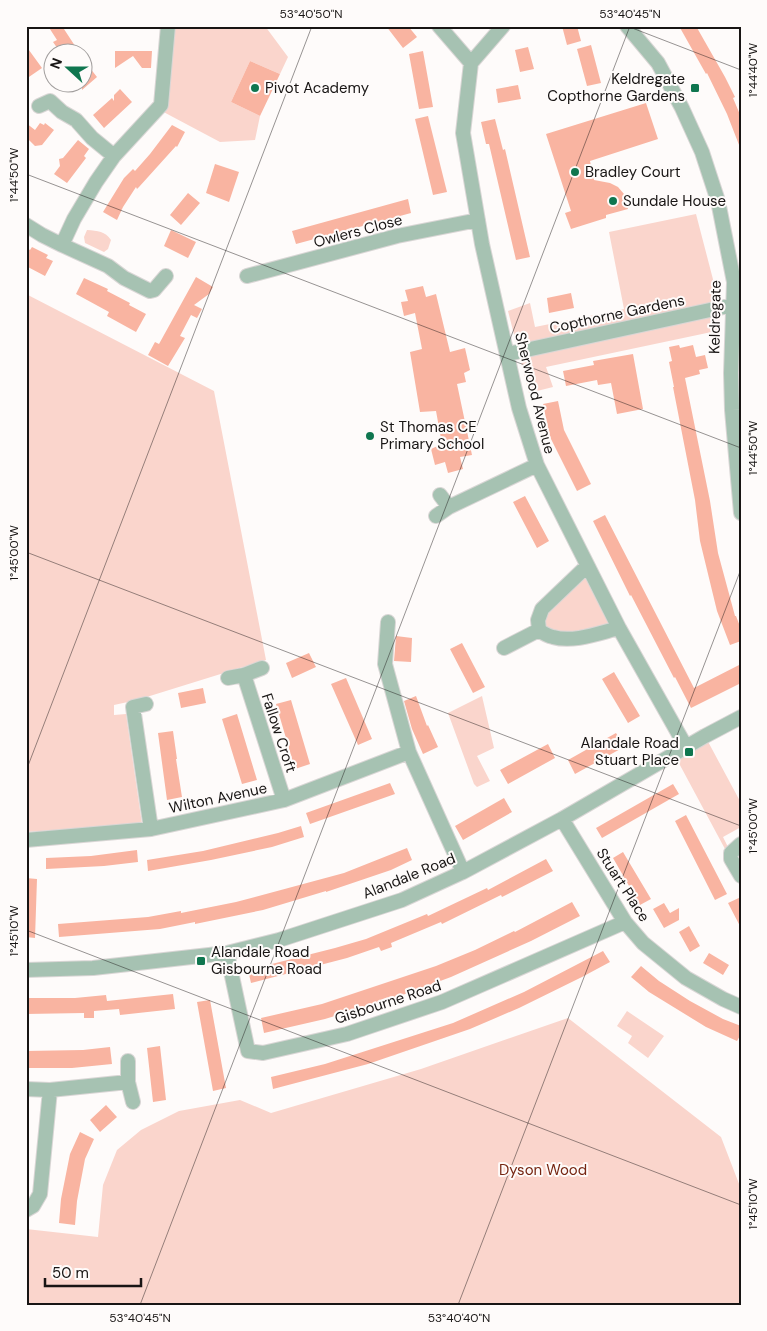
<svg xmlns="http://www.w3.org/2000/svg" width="767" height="1331" font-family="'DM Sans',sans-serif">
  <rect width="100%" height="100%" fill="#fefbfa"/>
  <!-- green -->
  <path fill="#fad5cc" d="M162,26H265L288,57L280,74L250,61L231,102L260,116L255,140L220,142L156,108Z
    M696,214L715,287L721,330L546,367L553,387L529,393L508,311L530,303L535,327L624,309L609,232Z
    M87,230C98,231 105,231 111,240L108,249L104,252L85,243L84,237Z
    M26,294L214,391L266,660L137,700L114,705V715L126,714L142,824L26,832Z
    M587,566L619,628L592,635L539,630L542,609Z
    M482,696L494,748L477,756L490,781L477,787L474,784L448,713Z
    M705,736L741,803V827L723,837L728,847L725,849L674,754Z
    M627,1011L664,1036L648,1058L628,1043L632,1036L617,1026Z
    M568,1018L721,1137L741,1189V1305H26V1229L98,1237L103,1185L117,1150L141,1130L179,1111L240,1100L271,1113L421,1069Z"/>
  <!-- building -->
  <path fill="#f9b4a1" d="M48,26H62L79,52H60L53,42L57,40Z
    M386,26H408L417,37L403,48Z
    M562,26H577L581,41L567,45Z
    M679,26H696L725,77L735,97L733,98L741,117V150L727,114L707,73L706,74Z
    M591,45L601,83L587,86L577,49Z
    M26,46L42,68L26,79Z
    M528,47L534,69L520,72L515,50Z
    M115,51H152L151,68H142L133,56L115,68Z
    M423,51L433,107L419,109L409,54Z
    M82,58L97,77L82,90Z
    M250,61L280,74L260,116L231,102Z
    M518,85L521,99L498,103L496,89Z
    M120,89L132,102L104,128L93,115L112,98L114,101V95Z
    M646,103L658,139L590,161L594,180L610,183L618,187L624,194L628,209L606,215V218L571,229L565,213L571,211L546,134Z
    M428,116L447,192L433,195L415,119Z
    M495,119L503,150L505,149L530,257L516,260L489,144H486L481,122Z
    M26,123L35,130L40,123L44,125L45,123L54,130L42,145L35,146L26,137Z
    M172,125L185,132L177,147L176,146L139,187L137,189L136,187L123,207L117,220L103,212L124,178L133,169L135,171L150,154Z
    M78,140L89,149L84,156L86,158L67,183L54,174L60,166L59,159L63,158Z
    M215,164L239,172L229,202L206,193Z
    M188,193L200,203L181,225L170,215Z
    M408,199L411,213L296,244L292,231Z
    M171,230L196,242L188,258L164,246Z
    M32,247L48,255L46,258L53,261L45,276L26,266V248L30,250Z
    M196,277L213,287L209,294L194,305L202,309L197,318L191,315L180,336L185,338L168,366L148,355L155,342L159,344Z
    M84,278L108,289L107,291L130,303L129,305L146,314L136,332L107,316L109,312L76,294Z
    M423,286L426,297L436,294L450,352L465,348L470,370L464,373L466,382L457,384L472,455L460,457L463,469L448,473L445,462L435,465L431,449L442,444L436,411L420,412L410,352L422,349L415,313L404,316L401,302L408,301L405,290Z
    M571,293L574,308L549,313L547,298Z
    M679,345L680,348L693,345L696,357L705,355L708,368L699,370L700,374L685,378L710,501L718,553L735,616H736L741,629V641L730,645L717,611L700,541L695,500L673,387H674L669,362L672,361L669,347Z
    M633,354L643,409L617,414L611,383L598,385L597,380L566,386L563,371L594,365L593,361Z
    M558,401L564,430L591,484L577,491L550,437L543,404Z
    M525,496L549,541L537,548L513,502Z
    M605,515L694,688L741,664V683L691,708L675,677L674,678L631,595L630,596L593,521Z
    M396,636L412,638L411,662L394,661Z
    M462,643L485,687L473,693L450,649Z
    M309,653L316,667L292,678L286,663Z
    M614,672L640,716L628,723L602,679Z
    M346,678L372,739L358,745L331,684Z
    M203,688L206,703L181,708L178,693Z
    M416,696L427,726L428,725L438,747L423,754L412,729L404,701Z
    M291,700L310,764L295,769L276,704Z
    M237,714L257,780L242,784L222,719Z
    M173,731L177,759H176L182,797L167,800L158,733Z
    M616,733L624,747L575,774L568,760Z
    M548,744L555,758L508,784L500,770Z
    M390,783L395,794L310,824L306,813Z
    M673,784L679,794L602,838L596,828Z
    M504,798L512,812L463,840L455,826Z
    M686,815L727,894L715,900L675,821Z
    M301,826L304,837L272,847L211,860L148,871L147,860L203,851L278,833Z
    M407,848L412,860L391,870L326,892V891L263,910L195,924V922L160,929L59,937L58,924L148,917L181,911V913L236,902L344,873Z
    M137,850L138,862L104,866L46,869V858L91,856Z
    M623,852L651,899L640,905L613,858Z
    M546,859L553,871L502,897L501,895L442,924L441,922L391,943L392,947L381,951L379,947L347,958L251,983L248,970L335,948L366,939L427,914L428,916L487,888L488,890Z
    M26,878L37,879L35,938L26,937Z
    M741,897V928L728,903Z
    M572,902L580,916L531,941L451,977L397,997L325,1019L264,1033L261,1018L322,1004L436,966L475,950L514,931L515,932Z
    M664,903L670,913L679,908V920L664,928L653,909Z
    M689,926L700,946L690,952L679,932Z
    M603,951L610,962L582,977L519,1008L470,1029L368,1064L273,1089L271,1077L325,1064L453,1023L524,992Z
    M709,953L729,965L723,975L703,963Z
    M641,966L659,981L690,1001L723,1019L741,1026V1034L737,1041L706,1027L649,992L631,977Z
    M173,994L175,1009L120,1015L119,1009L94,1011V1018H84V1013L26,1014V998H75L106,995L107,1001Z
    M210,1000L226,1088L213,1091L197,1002Z
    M160,1046L166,1100L153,1102L147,1048Z
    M110,1047L112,1064L72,1068H26V1051L83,1050Z
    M106,1105L117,1117L100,1132L90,1120Z
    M80,1132L94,1139L85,1159L77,1201L75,1225L59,1223L61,1199L70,1154Z"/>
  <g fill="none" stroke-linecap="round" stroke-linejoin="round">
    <!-- minor casing -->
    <g stroke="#d9d6d5" stroke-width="16">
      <path id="minor" d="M439,26L471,63
        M503,26L471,63L463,133L482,244L519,408L537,465L619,628L686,747
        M627,26L658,63L682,108L702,152L718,201L734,282L731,373L732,410L741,513
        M39,106L50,101L62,112L76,120L92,138L114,156
        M26,225L42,235L62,245
        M166,276L154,290L150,291L124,278L108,266L62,245L74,219L96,182L114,156L161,105L168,26
        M247,276L397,236L478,220
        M508,354L733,305
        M440,495L449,507
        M436,516L449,507L537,465
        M587,566L542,609L538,620L539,630C543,633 548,636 553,637C573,643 599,633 619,628
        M388,622L385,664L409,752L463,872
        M504,648L539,630
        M262,668L244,675L284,800
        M228,678L244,675
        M146,704L133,707L151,829
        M562,819L625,922L643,943L686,978L723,999L741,1007
        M26,840L151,829L284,800L409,752
        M741,844L731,853V859L741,876
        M227,953L248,1051L263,1053L347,1034L442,1002L625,922
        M26,970L93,968L227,953L279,940L402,900L463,872L562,819L705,736L741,717
        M128,1061V1082
        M26,1089L50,1090
        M26,1210L33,1206L40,1194L50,1090L128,1082L133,1102"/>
    </g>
    <!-- minor -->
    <use href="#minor" stroke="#a6c2b2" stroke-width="14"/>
  </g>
  <!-- ticks -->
  <path fill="none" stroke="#181514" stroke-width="1" stroke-opacity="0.45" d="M627,26L741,70M26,174L741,448M26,552L741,826M26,771L312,26M26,930L741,1205M140,1305L630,26M458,1305L741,569"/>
  <!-- markers -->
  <g fill="#0f764f" stroke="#fefbfa" stroke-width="2">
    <circle cx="255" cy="88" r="5"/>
    <rect x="690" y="83" width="10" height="10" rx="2.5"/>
    <circle cx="575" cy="172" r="5"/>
    <circle cx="613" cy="201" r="5"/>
    <circle cx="370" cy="436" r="5"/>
    <rect x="684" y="747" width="10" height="10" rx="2.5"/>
    <rect x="196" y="956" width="10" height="10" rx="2.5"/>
  </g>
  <g text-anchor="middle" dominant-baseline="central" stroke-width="4" stroke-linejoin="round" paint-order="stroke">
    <!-- poi labels -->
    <g font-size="15" fill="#181514" stroke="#fefbfa" text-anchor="start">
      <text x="685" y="79" text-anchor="end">Keldregate<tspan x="685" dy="17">Copthorne Gardens</tspan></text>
      <text x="265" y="88">Pivot Academy</text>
      <text x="585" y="172">Bradley Court</text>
      <text x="623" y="201">Sundale House</text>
      <text x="380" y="427">St Thomas CE<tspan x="380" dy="17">Primary School</tspan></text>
      <text x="679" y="743" text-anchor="end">Alandale Road<tspan x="679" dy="17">Stuart Place</tspan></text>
      <text x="211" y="952">Alandale Road<tspan x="211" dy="17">Gisbourne Road</tspan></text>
    </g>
    <!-- street labels -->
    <g font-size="15" fill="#181514" stroke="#fefbfa">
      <text transform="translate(358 231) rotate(-15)">Owlers Close</text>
      <text transform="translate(617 314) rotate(-12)">Copthorne Gardens</text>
      <text transform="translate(715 317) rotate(-89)">Keldregate</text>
      <text transform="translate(535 393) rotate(76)">Sherwood Avenue</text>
      <text transform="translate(279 733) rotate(72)">Fallow Croft</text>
      <text transform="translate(218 798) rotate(-12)">Wilton Avenue</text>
      <text transform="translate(409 876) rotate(-22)">Alandale Road</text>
      <text transform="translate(623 885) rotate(57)">Stuart Place</text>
      <text transform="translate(388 1002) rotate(-18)">Gisbourne Road</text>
    </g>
    <!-- park labels -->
    <g font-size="15" fill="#762612" stroke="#fefbfa">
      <text x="543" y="1170">Dyson Wood</text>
    </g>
  </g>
  <!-- border -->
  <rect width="767" height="1331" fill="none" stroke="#fefbfa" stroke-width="55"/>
  <!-- north arrow -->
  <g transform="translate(68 68) rotate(291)"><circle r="24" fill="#fefbfa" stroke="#a29f9e"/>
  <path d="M0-4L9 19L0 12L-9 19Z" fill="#0f764f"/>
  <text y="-8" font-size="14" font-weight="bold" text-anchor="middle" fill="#181514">N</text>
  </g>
  <!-- scale -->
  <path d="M45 1278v8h96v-8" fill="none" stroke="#181514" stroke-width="2.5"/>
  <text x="52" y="1278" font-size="15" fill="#181514" stroke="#fefbfa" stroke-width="4" paint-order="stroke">50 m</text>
  <rect x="28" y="28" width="712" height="1276" fill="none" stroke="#181514" stroke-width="2"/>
  <g font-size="12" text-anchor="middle" fill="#181514">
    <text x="311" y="18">53°40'50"N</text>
    <text x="630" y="18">53°40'45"N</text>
    <text transform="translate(753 70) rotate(-90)" y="4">1°44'40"W</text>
    <text transform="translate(14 175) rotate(-90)" y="4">1°44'50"W</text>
    <text transform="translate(753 448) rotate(-90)" y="4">1°44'50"W</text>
    <text transform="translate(14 553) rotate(-90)" y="4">1°45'00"W</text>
    <text transform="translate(753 826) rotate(-90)" y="4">1°45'00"W</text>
    <text transform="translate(14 931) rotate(-90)" y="4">1°45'10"W</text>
    <text transform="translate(753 1204) rotate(-90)" y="4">1°45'10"W</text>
    <text x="140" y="1322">53°40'45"N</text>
    <text x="459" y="1322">53°40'40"N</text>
  </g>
</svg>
